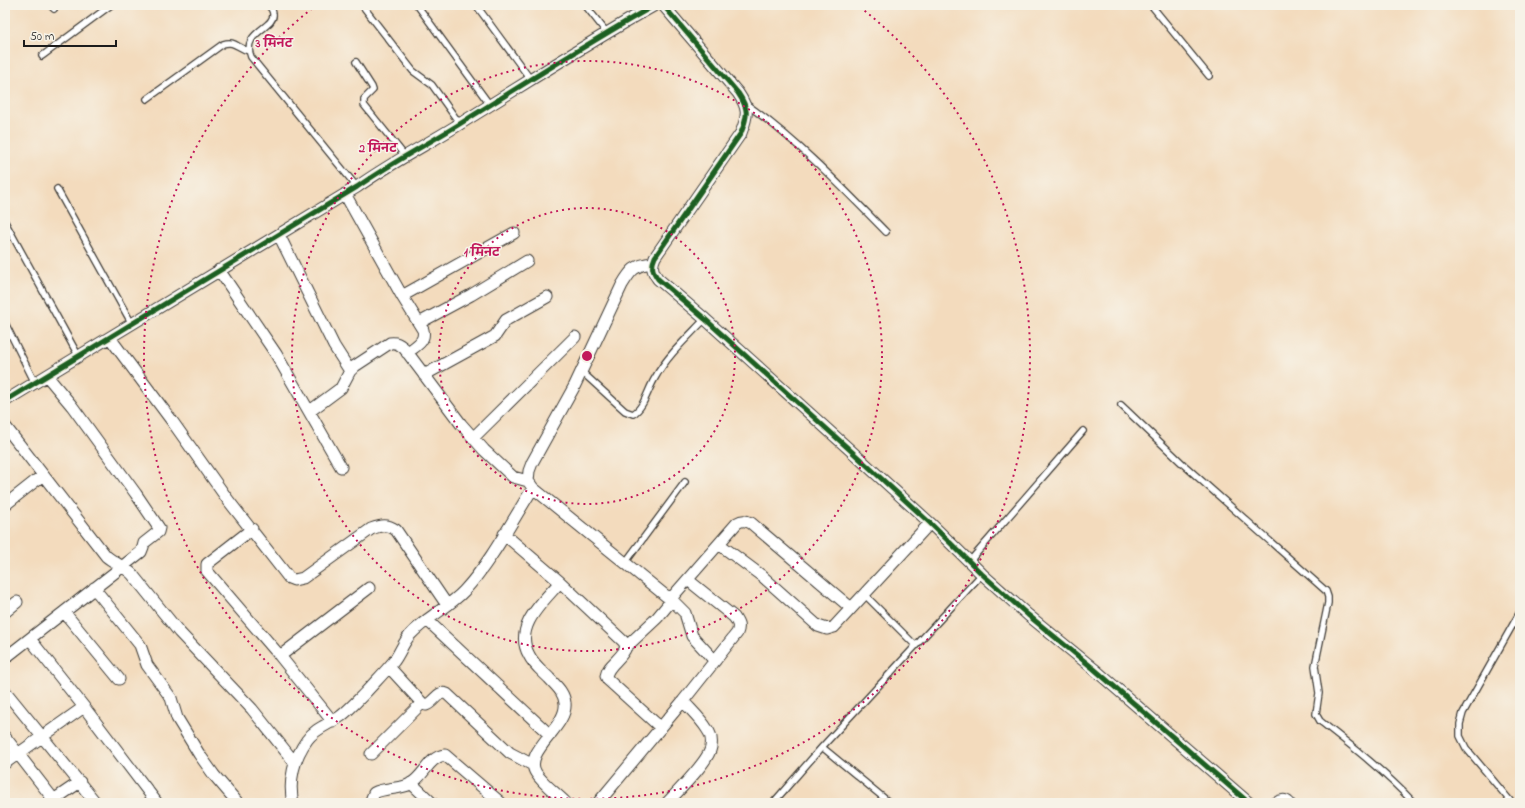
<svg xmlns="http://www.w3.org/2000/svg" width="1525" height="808" font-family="'Indie Flower','Playpen Sans Deva',sans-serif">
  <rect width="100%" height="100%" fill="#f7f3e8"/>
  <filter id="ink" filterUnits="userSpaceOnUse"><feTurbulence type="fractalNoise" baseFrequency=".025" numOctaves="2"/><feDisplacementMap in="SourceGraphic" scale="8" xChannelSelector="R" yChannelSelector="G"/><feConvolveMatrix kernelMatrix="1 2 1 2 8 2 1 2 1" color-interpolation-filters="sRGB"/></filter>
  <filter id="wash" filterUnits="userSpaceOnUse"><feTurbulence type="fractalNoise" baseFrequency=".012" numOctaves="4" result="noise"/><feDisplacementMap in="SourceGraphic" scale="16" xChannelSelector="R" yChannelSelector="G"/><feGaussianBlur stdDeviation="0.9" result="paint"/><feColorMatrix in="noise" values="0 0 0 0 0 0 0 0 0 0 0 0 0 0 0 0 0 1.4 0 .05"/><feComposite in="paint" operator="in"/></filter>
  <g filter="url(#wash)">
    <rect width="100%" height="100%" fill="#f3dbbd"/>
  </g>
  <g filter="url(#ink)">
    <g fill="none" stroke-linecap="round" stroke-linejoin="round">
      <!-- lane casing -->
      <g stroke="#3c3934" stroke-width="8">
        <path id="lane" d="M50,5L54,9
          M268,5C270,7 273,11 273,14C275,28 241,32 251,57L357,187
          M362,5L413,71L432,85L460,124
          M417,5L490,105
          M476,5L531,80
          M585,5L607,33
          M1151,5L1209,76
          M42,56L111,5
          M356,62L372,87L373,90L364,99V105L405,156
          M147,99L223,44C235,40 237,48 249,51
          M746,104C798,141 842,187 886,232
          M57,189L132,324
          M5,222L79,357
          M5,323L35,383
          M582,372L625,411L633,414C644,408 648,389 655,378C667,356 688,337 705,319
          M1121,405L1184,465L1326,591L1328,597V603L1315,666L1319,693L1316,714L1320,721C1353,747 1385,772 1414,803
          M969,562L1083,431
          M625,563L685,482
          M864,594L915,645
          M822,747L890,803
          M773,803L822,747L982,574
          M1512,803L1466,748L1460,736V724L1463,713L1520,612"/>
      </g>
      <!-- street casing -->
      <g stroke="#3c3934" stroke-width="13">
        <path id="street" d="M663,5L738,93C749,109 748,115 741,133L655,257C651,266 652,271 658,279L705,319L849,449L930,523L982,574L1028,615L1094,669L1249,803
          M345,194L402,296L423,330C426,342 415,346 407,353
          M279,235L334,346L350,371
          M653,263C634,265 631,270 622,285L574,387L532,463L529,471L528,481L533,488L666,596L672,597L674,595L737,523C742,520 745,520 751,523L851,608
          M219,270L276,354L341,467
          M402,296L514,233
          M419,323L471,295L527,261
          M110,338L172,421L228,500L289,578L294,580L303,578L371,529C382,525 387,524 396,530L447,605
          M424,375L495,336L506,320L547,297
          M5,401L357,187C392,162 430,143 466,120C529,81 591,41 655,5
          M310,411L341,388L350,371L355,366L390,343C396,342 399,344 404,348L461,424L484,450L513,477L528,481
          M5,426L106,556C114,563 124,566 132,574L179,632L252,709L295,763
          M473,438L575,337
          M5,505L43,475
          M252,529L207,564V571L280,656L333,722
          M504,534L560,582L624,642L626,647C622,659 608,664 606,676L608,680L661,728
          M719,544L762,576L818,626L827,629L834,627L930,523
          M560,582C543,602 513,627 529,655C533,664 542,671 549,678C556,686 564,692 565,703C568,727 522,752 536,773C543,784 556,793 566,803
          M94,588L140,645L147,665L171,698L177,718L199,754L214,775L238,803
          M669,597L685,613L692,636L715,661
          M5,612L17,602
          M64,612L119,679
          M427,620L550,735
          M30,639L84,707L157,803
          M626,647L657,618L672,600
          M280,656L369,588
          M5,658L141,552L143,547L144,543L158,532L159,528L136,494L72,406L47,376
          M389,667L422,703L426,705C435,702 437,690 447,694L510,753L533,765
          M5,691L96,803
          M5,737L54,800
          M371,754L422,703
          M5,763L84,707
          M411,783L432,803
          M49,803L80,782
          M293,803C288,781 294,758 307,740C315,728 330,724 341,716C350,709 358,700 365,693C375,682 385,672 394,661C400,653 403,643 410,635C425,618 448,608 464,591C491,562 512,521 533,488
          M370,803L374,793C385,787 399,790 410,784C425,776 428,757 445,755L501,803
          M598,803L683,701L737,633C740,626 738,623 734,617L688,580
          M667,803C678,791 709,761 711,747C712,741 711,734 707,729C701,719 691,710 683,701
          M1276,803C1280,800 1285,799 1289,803"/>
      </g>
      <!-- lane -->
      <use href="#lane" stroke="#fff" stroke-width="5.5"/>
      <!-- street -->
      <use href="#street" stroke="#fff" stroke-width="11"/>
      <!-- cycleway casing -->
      <g stroke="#f7f3e8" stroke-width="8">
        <path id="cycleway" d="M663,5L738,93C749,109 748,115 741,133L655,257C651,266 652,271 658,279L705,319L849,449L930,523L982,574L1028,615L1094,669L1249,803
          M5,401L357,187C392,162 430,143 466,120C529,81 591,41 655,5"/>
      </g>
      <!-- cycleway -->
      <use href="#cycleway" stroke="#1b5e20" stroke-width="5"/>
    </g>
  </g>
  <!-- distance rings -->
  <g fill="none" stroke="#c2185b" stroke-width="2" stroke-dasharray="2 4">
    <circle cx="587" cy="356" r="148"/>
    <circle cx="587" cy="356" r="295"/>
    <path d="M860 7A443 443 0 1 1 314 7"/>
  </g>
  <circle cx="587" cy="356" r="6" fill="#c2185b" stroke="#f7f3e8" stroke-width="2"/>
  <g font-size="12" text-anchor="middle" font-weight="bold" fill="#c2185b" stroke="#f7f3e8" stroke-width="3" stroke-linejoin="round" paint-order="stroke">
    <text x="274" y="47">3 मिनट</text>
    <text x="378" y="152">2 मिनट</text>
    <text x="482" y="256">1 मिनट</text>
  </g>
  <!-- margin -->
  <rect width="1525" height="808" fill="none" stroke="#f7f3e8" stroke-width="20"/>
  <!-- scale -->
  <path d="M24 40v6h92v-6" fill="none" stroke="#1c1c1c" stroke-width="2"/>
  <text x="30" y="40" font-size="12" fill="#1c1c1c" stroke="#f7f3e8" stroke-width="3" paint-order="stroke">50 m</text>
</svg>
